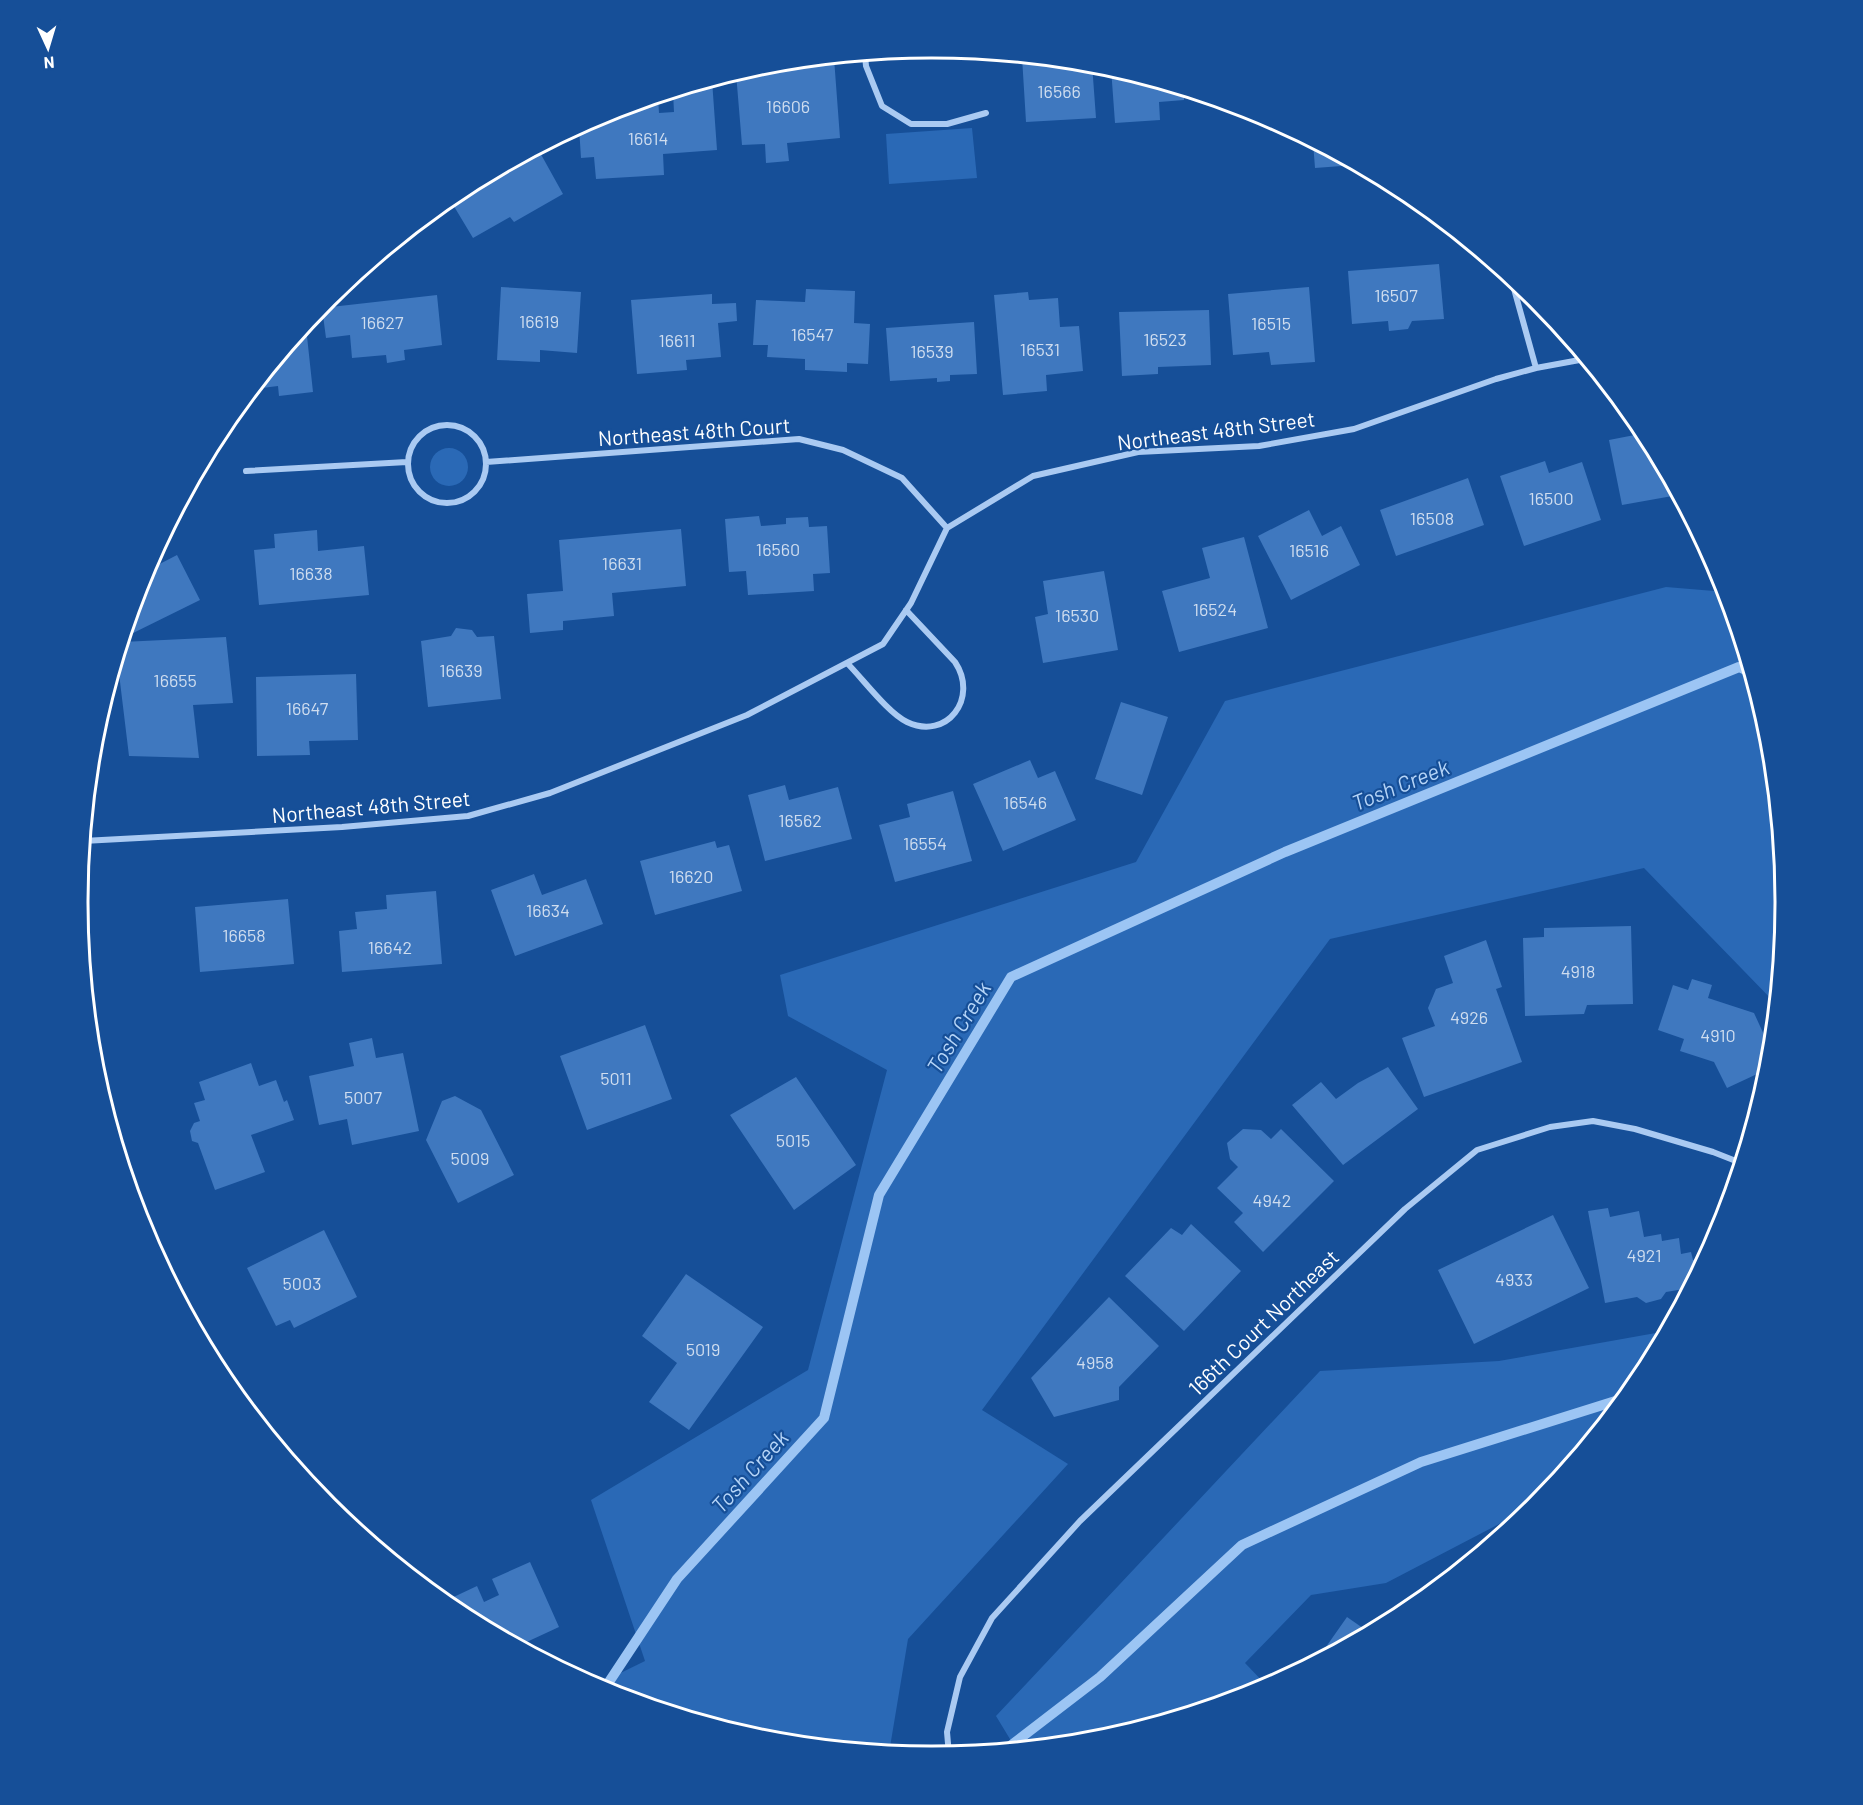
<svg xmlns="http://www.w3.org/2000/svg" width="1863" height="1805" font-family="Barlow,sans-serif">
  <rect width="100%" height="100%" fill="#164f98"/>
  <!-- green -->
  <path fill="#2a69b6" d="M972,128L977,178L889,184L886,134Z
    M430 467a19 19 0 1 1 38 0a19 19 0 1 1-38 0Z
    M1666,587L1726,592L1770,736L1786,903L1776,1004L1644,868L1330,939L982,1410L1068,1464L908,1639L889,1753L764,1741L604,1692L594,1686L645,1661L591,1500L808,1370L887,1070L788,1016L780,975L1136,862L1225,701Z
    M1667,1331L1642,1378L1535,1507L1524,1511L1386,1583L1311,1595L1245,1663L1268,1687L1258,1692L1170,1719L1166,1714L1110,1729L1089,1741L1016,1749L996,1716L1320,1371L1499,1361Z"/>
  <g fill="none" stroke-linecap="round" stroke-linejoin="round">
    <!-- stream -->
    <path stroke="#9cc5f4" stroke-width="10" d="M603,1691L677,1579L824,1418L879,1195L1011,977L1285,852L1739,667L1750,672
      M1005,1750L1100,1677L1242,1545L1421,1462L1625,1398"/>
  </g>
  <!-- building -->
  <path fill="#3f78bf" d="M1022,57L1092,64L1096,118L1026,122Z
    M834,58L840,138L787,143L789,161L766,163L765,144L742,145L736,73L765,64Z
    M1111,68L1184,90V100L1159,102L1160,120L1115,123Z
    M712,80L717,150L663,154L664,175L596,179L594,157L581,158L579,127L605,113L658,97L659,113L674,112L673,92Z
    M1209,98L1227,103V104L1209,105Z
    M1313,142L1325,149L1355,165L1315,168Z
    M538,149L563,194L514,222L510,217L473,238L449,198L457,192Z
    M1439,264L1444,319L1412,321L1408,329L1389,331L1388,321L1352,324L1348,271Z
    M501,287L581,292L577,353L540,350V362L497,360Z
    M1309,287L1315,362L1271,365L1269,352L1233,355L1228,294Z
    M806,289L855,291L854,323L870,324L868,364L847,363V372L805,370V359L767,357L768,345H753L756,300L805,302Z
    M1028,292L1029,300L1058,298L1060,327L1079,326L1083,371L1046,375L1047,391L1003,395L994,295Z
    M712,294V304L736,303L737,321L718,323L721,357L686,360L687,370L637,374L631,300Z
    M437,295L442,345L404,350L405,360L387,363L386,355L352,358L350,335L326,338L322,308Z
    M1209,310L1211,365L1158,367V374L1122,376L1119,312Z
    M974,322L977,374L950,375V381L937,382V378L890,381L886,328Z
    M304,327H306L313,392L279,396L278,386L253,389Z
    M1645,433L1678,495L1622,505L1609,440Z
    M1545,461L1549,473L1582,462L1601,520L1524,546L1500,476Z
    M1468,478L1484,525L1396,556L1380,510Z
    M1309,510L1322,536L1341,526L1360,565L1291,600L1258,536Z
    M759,516L761,526L786,524V518L808,517L809,527L827,526L830,573L813,574L814,591L748,595L746,571L729,572L725,519Z
    M681,529L686,586L612,593L614,616L563,621V630L530,633L527,594L563,591L559,540Z
    M317,530L318,551L364,546L369,595L259,605L254,550L275,548L274,534Z
    M1244,537L1268,628L1179,652L1162,591L1210,578L1202,548Z
    M177,555L200,600L123,638L142,575L148,565L150,569Z
    M1104,571L1118,650L1043,663L1035,617L1048,614L1043,581Z
    M456,628L472,630L477,637L494,636L501,699L428,707L421,641L451,636Z
    M226,637L233,703L193,705L199,758L129,756L117,657L122,642Z
    M356,674L358,740L309,741L310,755L257,756L256,677Z
    M1121,702L1168,717L1142,795L1095,779Z
    M1030,760L1038,778L1055,771L1076,820L1003,851L973,784Z
    M785,785L789,800L838,787L852,839L765,861L748,795Z
    M953,791L972,861L895,882L879,825L910,817L907,804Z
    M715,841L717,848L729,845L742,891L655,915L640,861Z
    M534,874L542,895L586,879L603,924L515,956L491,890Z
    M436,891L442,964L342,972L339,931L357,929L355,912L387,909L386,895Z
    M288,899L294,964L200,972L195,907Z
    M1631,926L1633,1004L1587,1005L1584,1014L1525,1016L1523,938L1544,937V928Z
    M1486,940L1502,987L1496,989L1522,1062L1424,1097L1402,1038L1435,1026L1428,1008L1436,989L1453,983L1444,956Z
    M1692,979L1712,985L1708,998L1754,1013L1771,1050L1770,1068L1727,1088L1714,1062L1680,1051L1684,1039L1658,1030L1673,985L1688,990Z
    M645,1025L672,1099L587,1130L560,1056Z
    M372,1038L376,1058L403,1053L419,1131L352,1145L347,1119L319,1125L309,1076L354,1066L349,1043Z
    M251,1063L259,1086L276,1080L284,1102L287,1100L294,1120L251,1135L265,1172L215,1190L198,1143L192,1141L190,1131L194,1123L200,1121L194,1103L205,1100L199,1082Z
    M1388,1067L1418,1109L1343,1165L1292,1105L1321,1082L1336,1099L1358,1083Z
    M796,1077L856,1165L794,1210L730,1115Z
    M455,1096L481,1110L514,1175L458,1203L426,1140L442,1101Z
    M1243,1129L1261,1130L1271,1139L1281,1129L1334,1181L1263,1252L1234,1222L1243,1213L1217,1188L1238,1167L1230,1159L1227,1143Z
    M1608,1208L1610,1217L1639,1211L1644,1237L1661,1234L1662,1241L1679,1238L1681,1254L1691,1252L1693,1260L1706,1257L1690,1288L1666,1292L1661,1299L1646,1303L1637,1297L1605,1303L1588,1211Z
    M1553,1215L1589,1288L1474,1344L1438,1270Z
    M1191,1224L1241,1271L1184,1331L1125,1276L1171,1228L1182,1235Z
    M324,1230L357,1297L294,1328L290,1320L276,1326L247,1268Z
    M686,1274L763,1327L689,1430L649,1402L677,1363L642,1336Z
    M1109,1297L1159,1346L1119,1387V1400L1054,1417L1031,1378Z
    M530,1562L559,1627L518,1646L456,1613L443,1602L477,1586L484,1602L499,1595L492,1579Z
    M1347,1617L1370,1633L1325,1657L1321,1654Z"/>
  <g fill="none" stroke-linecap="round" stroke-linejoin="round">
    <!-- street -->
    <path stroke="#aacaf2" stroke-width="6" d="M865,55L866,66L882,106L911,124H947L986,113
      M1511,278L1536,368
      M408 464a39 39 0 1 1 78 0a39 39 0 1 1-78 0Z
      M486,462L799,439L843,450L902,478L947,528
      M246,471L407,462
      M847,663C863,679 888,713 907,722C947,741 979,698 955,662L906,610
      M83,841L342,827L468,816L550,793L747,715L883,644L911,603L947,528L1033,476L1138,452L1259,446L1354,429L1496,379L1536,368L1585,359
      M949,1755L947,1732L960,1677L992,1618L1080,1521L1405,1209L1477,1150L1550,1127L1593,1121L1635,1129L1713,1152L1741,1163"/>
    <!-- secondary -->
    <path stroke="#d8e8fc" stroke-width="12" d="M139,1218L143,1232"/>
  </g>
  <g text-anchor="middle" dominant-baseline="central" stroke-width="4.5" stroke-linejoin="round" paint-order="stroke">
    <!-- number labels -->
    <g font-size="18" fill="#cfddef">
      <text x="1059" y="91">16566</text>
      <text x="788" y="106">16606</text>
      <text x="648" y="138">16614</text>
      <text x="1396" y="295">16507</text>
      <text x="539" y="321">16619</text>
      <text x="382" y="322">16627</text>
      <text x="1271" y="323">16515</text>
      <text x="812" y="334">16547</text>
      <text x="1165" y="339">16523</text>
      <text x="677" y="340">16611</text>
      <text x="1040" y="349">16531</text>
      <text x="932" y="351">16539</text>
      <text x="1551" y="498">16500</text>
      <text x="1432" y="518">16508</text>
      <text x="778" y="549">16560</text>
      <text x="1309" y="550">16516</text>
      <text x="622" y="563">16631</text>
      <text x="311" y="573">16638</text>
      <text x="1215" y="609">16524</text>
      <text x="1077" y="615">16530</text>
      <text x="461" y="670">16639</text>
      <text x="175" y="680">16655</text>
      <text x="307" y="708">16647</text>
      <text x="1025" y="802">16546</text>
      <text x="800" y="820">16562</text>
      <text x="925" y="843">16554</text>
      <text x="691" y="876">16620</text>
      <text x="548" y="910">16634</text>
      <text x="244" y="935">16658</text>
      <text x="390" y="947">16642</text>
      <text x="1578" y="971">4918</text>
      <text x="1469" y="1017">4926</text>
      <text x="1718" y="1035">4910</text>
      <text x="616" y="1078">5011</text>
      <text x="363" y="1097">5007</text>
      <text x="793" y="1140">5015</text>
      <text x="470" y="1158">5009</text>
      <text x="1272" y="1200">4942</text>
      <text x="1644" y="1255">4921</text>
      <text x="1514" y="1279">4933</text>
      <text x="302" y="1283">5003</text>
      <text x="703" y="1349">5019</text>
      <text x="1095" y="1362">4958</text>
    </g>
    <!-- street labels -->
    <g font-size="21" fill="#fff" stroke="#164f98">
      <text transform="translate(1216 430) rotate(-7)">Northeast 48th Street</text>
      <text transform="translate(694 431) rotate(-4)">Northeast 48th Court</text>
      <text transform="translate(371 806) rotate(-5)">Northeast 48th Street</text>
      <text transform="translate(1263 1322) rotate(-44)">166th Court Northeast</text>
    </g>
    <!-- water labels -->
    <g font-size="22" font-style="italic" fill="#b6d5f8" stroke="#164f98">
      <text transform="translate(1400 784) rotate(-22)">Tosh Creek</text>
      <text transform="translate(958 1027) rotate(-59)">Tosh Creek</text>
      <text transform="translate(749 1471) rotate(-48)">Tosh Creek</text>
    </g>
  </g>
  <!-- crop -->
  <path d="M0 0H1863V1805H0ZM931 58H932A843 843 0 0 1 1775 901V903A843 843 0 0 1 932 1746H931A843 843 0 0 1 88 903V901A843 843 0 0 1 931 58Z" fill="#164f98" fill-rule="evenodd"/>
  <path fill="none" stroke="#fff" stroke-width="3" d="M931 58H932A843 843 0 0 1 1775 901V903A843 843 0 0 1 932 1746H931A843 843 0 0 1 88 903V901A843 843 0 0 1 931 58Z"/>
  <!-- north arrow -->
  <g transform="translate(48 48) rotate(176)" stroke="#164f98" stroke-width="4.5" paint-order="stroke">
  <path d="M0-4.5L10 22L0 15L-10 22Z" fill="#ffffff"/>
  <text y="-9" font-size="16" font-weight="bold" text-anchor="middle" fill="#ffffff">N</text>
  </g>
</svg>
